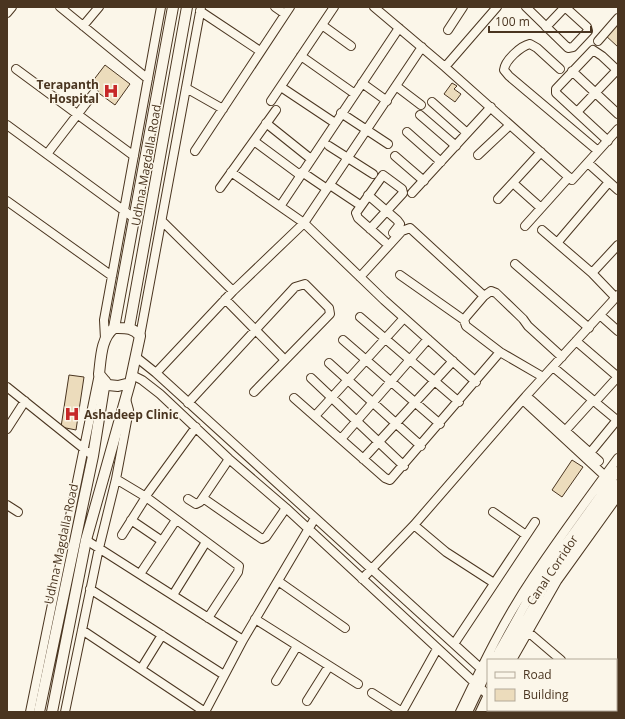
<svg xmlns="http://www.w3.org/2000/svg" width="625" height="719" font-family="'Open Sans',sans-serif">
  <rect width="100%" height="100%" fill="#fbf6e9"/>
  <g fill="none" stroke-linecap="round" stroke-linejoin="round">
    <!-- canal -->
    <path stroke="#dcd4c6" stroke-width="7" d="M473,712L482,693"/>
  </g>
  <!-- building -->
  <path fill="#ecdcbc" stroke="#4a3520" d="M616,22L618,24V47L604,34Z
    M105,65L130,84L115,105L89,86Z
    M452,83L457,86L454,89L461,94L455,102L444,94Z
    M69,375L84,377L76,430L61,427Z
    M572,460L583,467L562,497L552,490Z"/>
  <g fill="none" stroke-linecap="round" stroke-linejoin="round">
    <!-- minor casing -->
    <g stroke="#4a3520" stroke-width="10">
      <path id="minor" d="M60,7L148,79
        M275,7L285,14
        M374,7L445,67L572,180L618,129
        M526,7L568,48L573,47L588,31L587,27L565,7
        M200,11L260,51
        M7,13L12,7
        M322,25L351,46
        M83,26L99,7
        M546,27L565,7
        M448,30L463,7
        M598,41L618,18
        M301,56L355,94
        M445,67L497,7
        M16,69L134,156
        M560,69L537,48L530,44C521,46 505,60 504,70L509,76L598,151
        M572,71L618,114
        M362,83L387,101
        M396,86L421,105
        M281,87L335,123
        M186,88L223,109
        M271,101L334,7
        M432,102L467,133
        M577,112L617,70
        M341,113L388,144
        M420,115L456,146
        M266,123L311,159
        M7,125L134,218
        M407,132L441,162
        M254,141L300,175
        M608,141L556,93V89L593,50L602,56L618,71
        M329,146L373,174
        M195,151L290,7
        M47,154L94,93
        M478,155L510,125
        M395,156L424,181
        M588,163L618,190
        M231,172L304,223L384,300L476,382
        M302,172L327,189
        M513,183L541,208
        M330,185L357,203
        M220,188L276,110
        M412,193L491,107
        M368,195L397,220L400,224L393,233
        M498,199L541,152
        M7,201L112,276
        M281,205L399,28
        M162,221L233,291
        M525,226L569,177
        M370,229L403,193L402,189L383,175L356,213L358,218L385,242
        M542,230L592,273L616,298
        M557,243L609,182
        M515,264L589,328
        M592,273L618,245
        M400,275L464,320
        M360,277L402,231L410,228L484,296
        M225,299L285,360
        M600,315L618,331
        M360,317L459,402
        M140,336L201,7
        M105,339L104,320L161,7
        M343,340L440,424
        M576,341L618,377
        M136,357L156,373L488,675
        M329,363L421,446
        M553,367L618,421
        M156,373L233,291L304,223L422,47
        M132,375L142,380L160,394L229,459L286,508L488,695
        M543,377L500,352L466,326L464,320L466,317L484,296L491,291L496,293L523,319L528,326L562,357
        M311,378L404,466
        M7,387L93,456
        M294,398L385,478L390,480L500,352
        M523,400L605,476
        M531,400L599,461
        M595,402L614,381
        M188,403L295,287L305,284L329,308L330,314L254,392
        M315,416L404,318
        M7,429L25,401
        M565,431L593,400
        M341,439L428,339
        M590,453L617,420
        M363,459L453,361
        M116,479L146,497L239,566L238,572L208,618
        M148,493L196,427
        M203,498L262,539L266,537L286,508
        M188,499L196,504L200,502L229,459
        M7,505L18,512
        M493,512L526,535
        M131,520L162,541
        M414,525L446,552L494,583
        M122,535L146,497
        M86,540L243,640
        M140,574L176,520
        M362,579L414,525L526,396L618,295
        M278,581L345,628
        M90,589L224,675
        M173,595L206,542
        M255,619L358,684
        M82,630L205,712
        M527,631L561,660
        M454,644L535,522
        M494,660L536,585L618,471
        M503,660L546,584L618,484
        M512,660L557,581L618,496
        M141,669L162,635
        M616,680L618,678
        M276,681L297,646
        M372,693L402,712
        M307,701L329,666
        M616,701L618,703
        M505,710L508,712
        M528,710L531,712
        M30,712L99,374
        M65,712L99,548L116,479L129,410L126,399
        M205,712L243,640L315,518
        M402,712L437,649
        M460,712C482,666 504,620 533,577C560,537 589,497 618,458
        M468,712L488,670
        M480,712L488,695
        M487,712L488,710
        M585,712L587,710"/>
    </g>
    <!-- major casing -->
    <g stroke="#4a3520" stroke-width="12">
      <path id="major" d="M114,328L173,7
        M114,328C125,328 133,327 140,336L130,383L118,386L108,385L99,374C101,358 101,338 114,328Z
        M129,328L187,7
        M39,712L93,456L105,381
        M52,712L86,540L130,383"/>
    </g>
    <!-- minor -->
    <use href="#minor" stroke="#fbf6e9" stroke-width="8"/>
    <!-- major -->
    <use href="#major" stroke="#fbf6e9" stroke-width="10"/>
  </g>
  <!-- icons -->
  <defs>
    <g id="hospital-bare" transform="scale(1.2)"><path d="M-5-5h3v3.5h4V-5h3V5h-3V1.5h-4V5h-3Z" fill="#c62828" stroke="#fbf6e9" stroke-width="2.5" paint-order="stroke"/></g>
  </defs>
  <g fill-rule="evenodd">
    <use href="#hospital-bare" x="111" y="91"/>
    <use href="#hospital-bare" x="72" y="414"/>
  </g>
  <g text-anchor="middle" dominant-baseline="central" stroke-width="3" stroke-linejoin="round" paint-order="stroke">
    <!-- poi labels -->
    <g font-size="12" font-weight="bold" fill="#4a3520" stroke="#fbf6e9" text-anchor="end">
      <text x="99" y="84">Terapanth<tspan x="99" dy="14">Hospital</tspan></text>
      <text x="84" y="414" text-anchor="start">Ashadeep Clinic</text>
    </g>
    <!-- street labels -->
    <g font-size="12" fill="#4a3520" stroke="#fbf6e9">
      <text transform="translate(146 165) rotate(-80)">Udhna Magdalla Road</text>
      <text transform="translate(61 544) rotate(-78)">Udhna Magdalla Road</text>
      <text transform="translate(552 570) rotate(-56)">Canal Corridor</text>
    </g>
  </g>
  <!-- border -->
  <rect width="625" height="719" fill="none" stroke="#4a3520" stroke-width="16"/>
  <!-- legend -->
  <rect x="487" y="659" width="130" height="52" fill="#fbf6e9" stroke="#b4a999"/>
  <rect x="495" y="672" width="20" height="6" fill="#fbf6e9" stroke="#b4a999"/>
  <text x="523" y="679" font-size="12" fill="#4a3520">Road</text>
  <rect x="495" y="689" width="20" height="12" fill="#ecdcbc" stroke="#b4a999"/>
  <text x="523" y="699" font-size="12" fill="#4a3520">Building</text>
  <!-- scale -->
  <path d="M489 26v6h102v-6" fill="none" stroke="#4a3520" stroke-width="2"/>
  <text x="495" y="26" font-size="12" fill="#4a3520" stroke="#fbf6e9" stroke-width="3" paint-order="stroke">100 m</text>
</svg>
